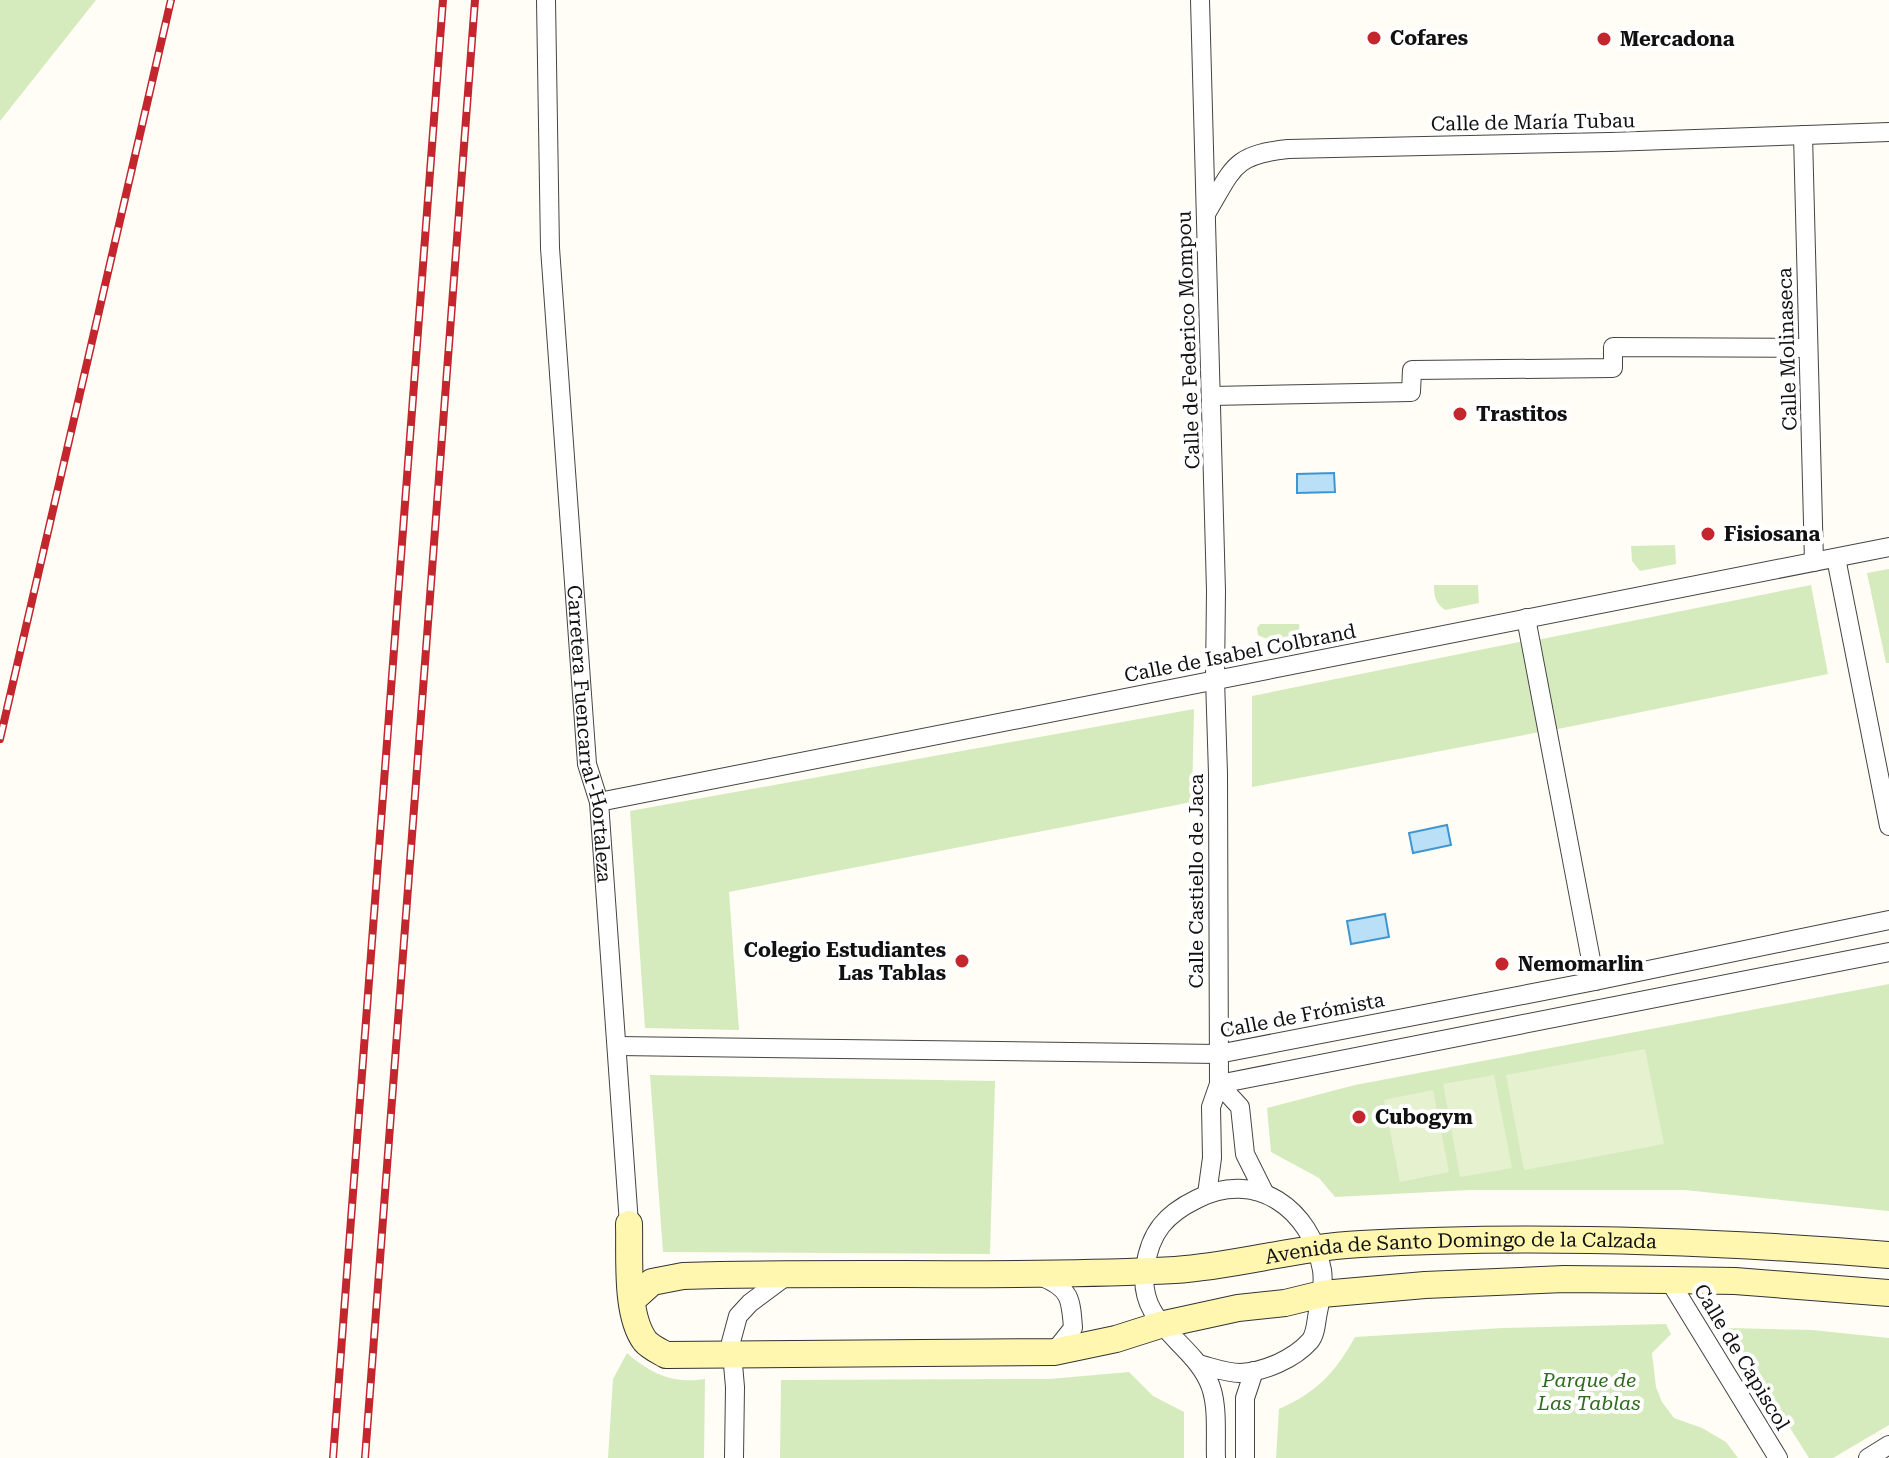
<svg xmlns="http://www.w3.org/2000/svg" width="1889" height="1458" font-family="'Roboto Serif',serif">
  <rect width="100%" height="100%" fill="#fffdf5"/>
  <!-- green -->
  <path fill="#d5ebbd" d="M0,0H96L0,121Z
    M1675,545L1676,564L1640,571L1632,561L1631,546Z
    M1889,569V663H1886L1867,573Z
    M1434,585H1478L1479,603L1445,610C1435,603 1434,596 1434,585Z
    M1811,585L1828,674L1553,730L1537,640Z
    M1260,624H1299L1300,638C1284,641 1273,643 1258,635L1257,628Z
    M1524,641L1540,732L1252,787V696Z
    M1194,709L1192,802L729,892L739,1030L645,1028L630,811Z
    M1889,984V1211L1684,1190H1470L1335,1197L1319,1178L1271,1152L1267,1108L1355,1085Z
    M650,1075L995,1081L990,1254L663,1252Z
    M1666,1324L1671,1334L1652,1353L1656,1387L1662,1402L1674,1418L1702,1428L1726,1442L1738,1458H1276L1279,1409C1317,1392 1335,1373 1355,1337L1503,1328Z
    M1727,1328L1812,1330L1889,1338V1425L1833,1458H1809Z
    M627,1353C651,1374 673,1384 705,1379L704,1458H608L613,1379Z
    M1129,1372L1153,1396L1184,1412V1458H780L781,1380L1049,1379Z"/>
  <!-- pitch -->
  <path fill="#e6f2cf" d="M1645,1049L1664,1144L1524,1170L1506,1075Z
    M1494,1075L1512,1168L1460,1177L1443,1084Z
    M1433,1090L1449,1172L1400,1182L1384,1100Z"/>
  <!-- water -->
  <path fill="#b9e0f7" stroke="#3f96cf" stroke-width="2" d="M1334,473L1335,492L1297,493V474Z
    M1447,825L1451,845L1413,853L1409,833Z
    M1385,914L1389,937L1351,944L1347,921Z"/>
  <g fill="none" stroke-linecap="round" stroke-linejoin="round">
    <!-- street casing -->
    <g stroke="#444" stroke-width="20">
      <g id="street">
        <path id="s1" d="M546,0L550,248L587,764L599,802L629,1224"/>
        <path d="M1200,0L1216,591L1215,679L1218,774L1219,1084L1211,1107L1212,1158L1207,1194"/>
        <path d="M1803,135L1814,562"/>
        <path d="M1207,212C1234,167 1233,155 1288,149L1610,142L1889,132"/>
        <path d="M1212,396L1411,392L1412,370L1613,368V347L1808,348"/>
        <path d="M1836,558L1889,826"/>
        <path d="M1526,618L1595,981"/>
        <path d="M599,802L1889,547"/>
        <path d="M618,1046L1218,1054L1595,981L1889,920"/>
        <path d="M1219,1084L1889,952"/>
        <path d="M1219,1084L1240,1107L1245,1154L1264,1192"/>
        <path d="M1042,1277C1070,1288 1071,1299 1073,1328L1054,1352"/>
        <path d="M1669,1280L1778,1458"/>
        <path d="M1198,1364C1211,1367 1226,1373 1240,1373C1264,1372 1294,1359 1310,1341C1316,1334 1316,1321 1318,1312C1321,1298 1324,1284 1322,1270C1311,1209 1256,1169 1197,1199C1166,1214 1150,1232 1145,1268C1137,1323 1188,1339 1208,1380C1219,1402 1215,1434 1216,1458"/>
        <path d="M734,1458L735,1387L731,1342L738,1316L750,1303L789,1274"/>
        <path d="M1245,1458V1398L1254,1371"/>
        <path d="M1868,1458L1889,1445"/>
      </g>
    </g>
    <!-- secondary casing -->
    <g stroke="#333" stroke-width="28">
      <g id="secondary">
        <path d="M629,1224C630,1256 625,1314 645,1341C650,1347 659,1351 666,1355L1054,1352L1116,1339L1160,1325L1238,1308L1285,1303L1322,1294L1425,1285L1564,1279L1669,1280L1735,1281L1889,1293"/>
        <path id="s2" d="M632,1300L652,1282L683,1276C846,1271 1011,1278 1175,1270C1236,1266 1298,1247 1361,1244C1537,1234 1713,1241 1889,1255"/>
      </g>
    </g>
    <!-- street -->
    <use href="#street" stroke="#fff" stroke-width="18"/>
    <!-- secondary -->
    <use href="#secondary" stroke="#fff6b0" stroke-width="26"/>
    <!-- rail casing -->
    <g stroke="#c4262e" stroke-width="8">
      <path id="rail" d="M0,739L171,0
        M333,1458L443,0
        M365,1458L475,0"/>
    </g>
    <!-- rail -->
    <use href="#rail" stroke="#fff" stroke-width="5" stroke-dasharray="15" stroke-linecap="butt"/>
  </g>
  <!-- markers -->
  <g fill="#c4262e" stroke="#fff" stroke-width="3">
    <circle cx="1374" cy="38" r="8"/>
    <circle cx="1604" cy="39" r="8"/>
    <circle cx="1460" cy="414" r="8"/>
    <circle cx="1708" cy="534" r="8"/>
    <circle cx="962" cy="961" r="8"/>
    <circle cx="1502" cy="964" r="8"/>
    <circle cx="1359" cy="1117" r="8"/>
  </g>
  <g text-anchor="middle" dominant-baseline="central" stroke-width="8" stroke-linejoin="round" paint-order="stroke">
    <!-- poi labels -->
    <g font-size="20" font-weight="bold" fill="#111" stroke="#fff" text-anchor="start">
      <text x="1390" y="38">Cofares</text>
      <text x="1620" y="39">Mercadona</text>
      <text x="1476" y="414">Trastitos</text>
      <text x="1724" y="534">Fisiosana</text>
      <text x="946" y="950" text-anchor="end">Colegio Estudiantes<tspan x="946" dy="23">Las Tablas</tspan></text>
      <text x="1518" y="964">Nemomarlin</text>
      <text x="1375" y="1117">Cubogym</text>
    </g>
    <!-- street labels -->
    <g font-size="20" fill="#111" stroke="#fff">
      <text transform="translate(1533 122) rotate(-1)">Calle de María Tubau</text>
      <text transform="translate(1188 340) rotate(-92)">Calle de Federico Mompou</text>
      <text transform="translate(1787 349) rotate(-92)">Calle Molinaseca</text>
      <text transform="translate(1240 653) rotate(-11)">Calle de Isabel Colbrand</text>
      <text stroke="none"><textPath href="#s1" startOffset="736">Carretera Fuencarral-Hortaleza</textPath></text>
      <text transform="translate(1196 881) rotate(-90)">Calle Castiello de Jaca</text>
      <text transform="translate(1302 1015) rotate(-11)">Calle de Frómista</text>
      <text stroke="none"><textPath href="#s2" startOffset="838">Avenida de Santo Domingo de la Calzada</textPath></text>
      <text transform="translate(1742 1357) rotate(59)">Calle de Capiscol</text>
    </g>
    <!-- park labels -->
    <g font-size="20" font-style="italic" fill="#2f6b1f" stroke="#fff">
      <text x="1589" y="1380">Parque de<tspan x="1589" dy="23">Las Tablas</tspan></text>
    </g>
  </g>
</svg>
